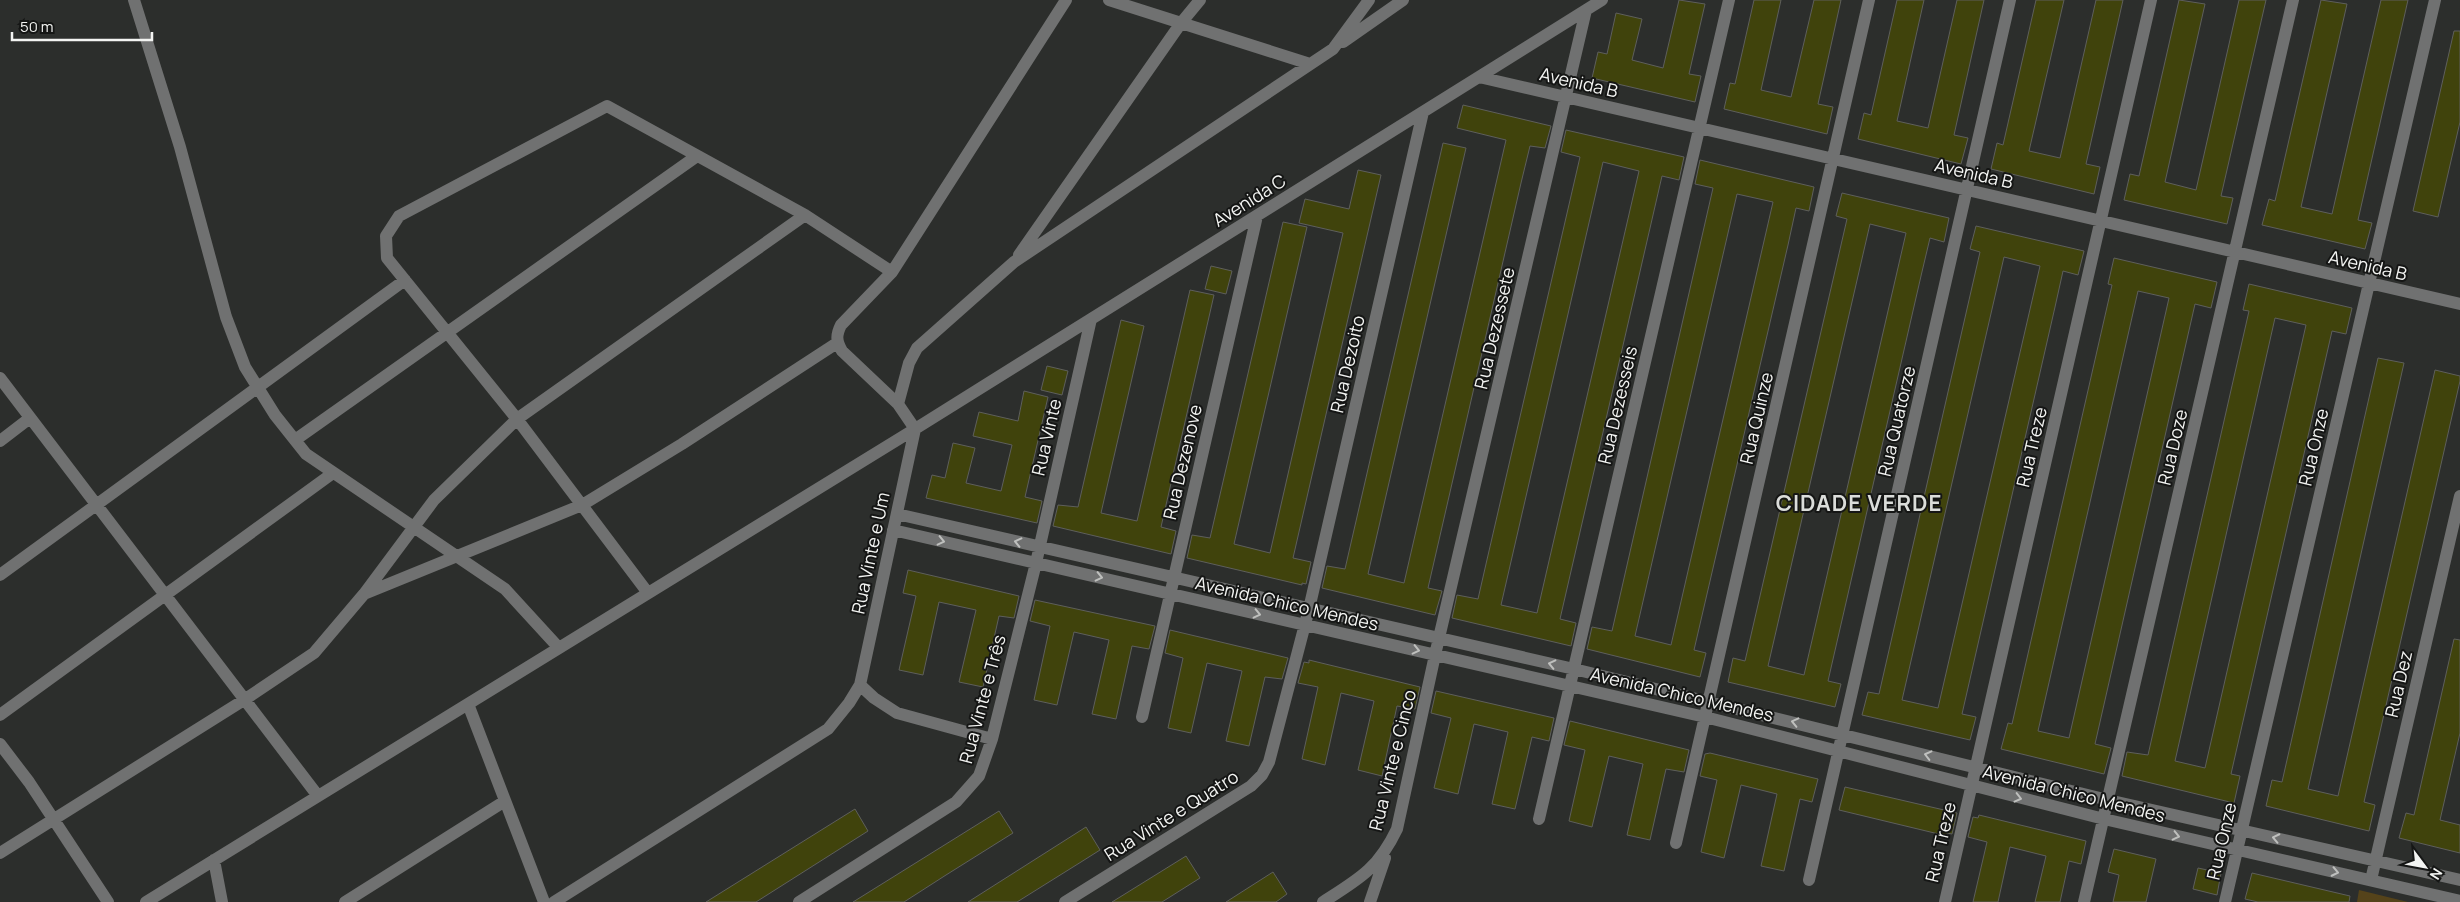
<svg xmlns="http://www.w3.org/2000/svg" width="2460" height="902" font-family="Manrope,sans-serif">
  <rect width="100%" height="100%" fill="#2c2e2c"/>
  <!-- green -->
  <path fill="#55431a" d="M2359,890L2408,902H2357Z"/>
  <!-- building -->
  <path fill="#40430c" stroke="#5e5f5c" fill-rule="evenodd" d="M1679,0L1705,4L1689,74L1701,76L1695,102L1592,78L1598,52L1607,54L1616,13L1642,19L1632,60L1663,68Z
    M1754,0H1781L1761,90L1791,97L1814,0H1841L1818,104L1833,107L1827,134L1724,109L1730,83L1735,84Z
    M1897,0H1924L1897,121L1928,128L1957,0H1984L1954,135L1968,138L1961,164L1858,139L1864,113L1871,115Z
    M2036,0H2064L2029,151L2060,158L2096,0H2123L2086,164L2100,167L2094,194L1991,169L1997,143L2003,145Z
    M2179,0L2205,4L2165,182L2196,190L2239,0H2266L2221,196L2233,198L2227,224L2124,200L2130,174L2139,176Z
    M2321,0L2347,4L2301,207L2332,214L2381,0H2408L2358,220L2372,223L2365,249L2262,225L2269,199L2275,201Z
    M2454,31H2460V122L2438,217L2413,211Z
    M1463,105L1551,126L1545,148L1530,146L1521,183L1428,588L1442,591L1435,615L1322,588L1327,566L1345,569L1443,143L1466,148L1368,574L1404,583L1506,140L1457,128Z
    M1566,130L1684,157L1679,180L1662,176L1560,619L1576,623L1571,646L1452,618L1457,595L1478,599L1486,564L1580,157L1561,152ZM1603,162L1639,171L1537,613L1501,605Z
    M1700,160L1814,187L1809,211L1796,208L1788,245L1694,650L1706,653L1700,677L1587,649L1592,627L1612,631L1713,188L1695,184ZM1737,194L1773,202L1671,645L1635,636Z
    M1358,170L1381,175L1293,558L1311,562L1306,584L1302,583V585L1187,558L1192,535L1210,538L1283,222L1307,227L1234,544L1270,553L1343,233L1299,223L1305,199L1349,209Z
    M1842,193L1949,218L1944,242L1930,238L1921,276L1828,681L1841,684L1835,707L1728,682L1733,658L1745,661L1847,219L1836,216ZM1870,224L1906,233L1804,675L1768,666Z
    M1976,226L2084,251L2078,275L2063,271L2055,307L1962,714L1976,717L1970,740L1862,715L1868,692L1879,694L1980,252L1970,249ZM2004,257L2040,266L1938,708L1902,700Z
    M2114,258L2217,282L2211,308L2195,304L2095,744L2111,748L2104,774L2001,749L2008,723L2012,724L2112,285L2108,284ZM2138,291L2169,298L2069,738L2038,731Z
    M1211,266L1232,271L1226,294L1205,289Z
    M2249,284L2352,308L2346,334L2332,331L2231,774L2240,776L2234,803L2122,776L2127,752L2148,755L2249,311L2243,310ZM2275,318L2306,325L2205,768L2175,761Z
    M1190,290L1214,295L1161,527L1176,531L1171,554L1053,526L1058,505L1078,507L1121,320L1144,326L1101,513L1137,521Z
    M2378,358L2404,363L2308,789L2338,796L2435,370L2460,376V381L2364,802L2375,805L2369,831L2266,806L2272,780L2282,782Z
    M1047,366L1068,371L1062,395L1041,390Z
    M1024,391L1048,397L1025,497L1042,501L1037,523L926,498L932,475L945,478L953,443L975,448L966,483L1001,491L1012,445L973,436L979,412L1018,421Z
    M908,570L1019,596L1014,618L999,616L983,687L959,682L976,610L939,602L923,675L899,670L916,596L903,593Z
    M1035,600L1155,626L1149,649L1132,646L1116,719L1092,714L1109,640L1074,632L1057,705L1034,700L1050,626L1030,621Z
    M1170,630L1288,658L1282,679L1265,677L1249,746L1226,741L1242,671L1207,663L1191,733L1168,728L1183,658L1165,653Z
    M2454,639L2460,640V733L2440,820L2460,825V853L2399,838L2406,813L2414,815Z
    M1309,660L1420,687L1415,709L1397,706L1382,776L1358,770L1374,701L1341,693L1325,765L1302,759L1318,687L1298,683L1304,662L1309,663Z
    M1436,691L1554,718L1549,741L1532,737L1515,809L1492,804L1508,732L1474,724L1458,794L1434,788L1451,718L1431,713Z
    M1570,721L1689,750L1684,772L1666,769L1650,840L1627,835L1643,764L1609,756L1592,827L1569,821L1585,750L1564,745Z
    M1710,753L1818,779L1812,802L1800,799L1784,871L1761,866L1777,794L1741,785L1724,858L1701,852L1717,780L1700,776L1705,754Z
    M1845,787L1957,813L1952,834L1947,833V836L1839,810Z
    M855,809L868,831L756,902H706Z
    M999,811L1013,833L946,875L904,902H853Z
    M1979,815L2086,841L2081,864L2069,861L2060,902H2035L2046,856L2010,847L1998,902H1973L1987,842L1968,837L1973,817L1978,818Z
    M1086,827L1100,850L1081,862L1017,902H968Z
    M2114,849L2156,859L2146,902H2113L2119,875L2108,872Z
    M1186,856L1200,878L1162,902H1112Z
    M2198,868L2221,873L2217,895L2193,889Z
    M1273,872L1287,894L1276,902H1226Z
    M2252,873L2350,896L2349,902H2258L2245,899Z"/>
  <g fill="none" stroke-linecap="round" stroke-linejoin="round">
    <!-- minor -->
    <path stroke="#707171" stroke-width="12" d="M134,0L180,147L226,317L245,367L275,415L306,454L505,589L559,648
      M1109,0L1310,64
      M1343,42L1403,0
      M1479,77L2460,304
      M1019,255L1181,23L1200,0
      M0,378L318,796
      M898,404L842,351C836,341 836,335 841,325L892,272L1066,0
      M915,429L898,404L909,363L917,348L1014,262L1333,49L1369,0
      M295,440L697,156
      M0,441L30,418
      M897,514L1574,669L2108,800L2460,880
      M893,530L1705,717L2104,819L2460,901
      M0,575L405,280
      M648,593L517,419L387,258L386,236L399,216L607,106L805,215L892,272
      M364,594L582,505L682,444L837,343
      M860,685L874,698L897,713L992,739
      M468,704L544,902
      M0,715L333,473
      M1142,717L1257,216
      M0,744L29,782L108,902
      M1539,819L1729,0
      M1676,843L1869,0
      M0,853L244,700L314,653L364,594L434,500L517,419L805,215
      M214,860L222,902
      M1809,880L2010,0
      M2371,880L2460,496
      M146,902L915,429L1602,0
      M345,902L505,801
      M554,902L828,729L849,703L860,685L915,429
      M799,902L956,802L979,776L992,739L1036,563L1091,319
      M1065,902L1251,786L1262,775L1269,762L1309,609L1423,112
      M1323,902C1359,879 1378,869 1397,829L1435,655L1586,10
      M1370,902L1385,858
      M1945,902L2151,0
      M2084,902L2293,0
      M2225,902L2435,0"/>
  </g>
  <!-- one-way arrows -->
  <defs><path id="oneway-chevron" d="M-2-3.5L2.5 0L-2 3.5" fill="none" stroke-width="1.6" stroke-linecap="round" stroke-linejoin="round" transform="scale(1.25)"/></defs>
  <g stroke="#bfc0be">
    <use href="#oneway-chevron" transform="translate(941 541) rotate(13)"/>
    <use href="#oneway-chevron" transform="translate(1018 542) rotate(-167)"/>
    <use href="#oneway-chevron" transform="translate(1099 577) rotate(13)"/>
    <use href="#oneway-chevron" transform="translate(1257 614) rotate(13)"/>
    <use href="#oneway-chevron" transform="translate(1416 650) rotate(13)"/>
    <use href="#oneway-chevron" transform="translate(1552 664) rotate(-167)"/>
    <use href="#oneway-chevron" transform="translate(1795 722) rotate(-167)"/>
    <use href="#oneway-chevron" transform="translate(1928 755) rotate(-166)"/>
    <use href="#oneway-chevron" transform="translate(2018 798) rotate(14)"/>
    <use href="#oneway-chevron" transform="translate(2176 836) rotate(13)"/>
    <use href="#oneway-chevron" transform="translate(2276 838) rotate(-168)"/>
    <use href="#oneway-chevron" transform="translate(2335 872) rotate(12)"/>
  </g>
  <g text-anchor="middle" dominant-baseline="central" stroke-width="4" stroke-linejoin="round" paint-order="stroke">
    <!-- street labels -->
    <g font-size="18" fill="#f3f4f2" stroke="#151615">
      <text transform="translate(1579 82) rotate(13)">Avenida B</text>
      <text transform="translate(1974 173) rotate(13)">Avenida B</text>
      <text transform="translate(1249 200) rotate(-32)">Avenida C</text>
      <text transform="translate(2368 265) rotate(13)">Avenida B</text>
      <text transform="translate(1494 328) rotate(-77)">Rua Dezessete</text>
      <text transform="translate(1347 364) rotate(-77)">Rua Dezoito</text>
      <text transform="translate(1617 405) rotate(-77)">Rua Dezesseis</text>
      <text transform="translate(1756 418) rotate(-77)">Rua Quinze</text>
      <text transform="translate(1896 421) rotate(-77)">Rua Quatorze</text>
      <text transform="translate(1046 437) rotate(-77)">Rua Vinte</text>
      <text transform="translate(2031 447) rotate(-77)">Rua Treze</text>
      <text transform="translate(2172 447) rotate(-77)">Rua Doze</text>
      <text transform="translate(2313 447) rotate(-77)">Rua Onze</text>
      <text transform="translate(1182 462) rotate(-77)">Rua Dezenove</text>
      <text transform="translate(870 553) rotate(-78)">Rua Vinte e Um</text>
      <text transform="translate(1287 603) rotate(13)">Avenida Chico Mendes</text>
      <text transform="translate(2398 684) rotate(-77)">Rua Dez</text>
      <text transform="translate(1682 694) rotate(13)">Avenida Chico Mendes</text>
      <text transform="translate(982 699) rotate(-75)">Rua Vinte e Três</text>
      <text transform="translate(1392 760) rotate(-76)">Rua Vinte e Cinco</text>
      <text transform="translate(2074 793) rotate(14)">Avenida Chico Mendes</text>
      <text transform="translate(1171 815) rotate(-32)">Rua Vinte e Quatro</text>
      <text transform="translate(2221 841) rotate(-77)">Rua Onze</text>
      <text transform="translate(1940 842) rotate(-77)">Rua Treze</text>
    </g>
    <!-- district labels -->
    <g font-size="22" font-weight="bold" letter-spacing="1" fill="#dbddda" stroke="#151615">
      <text x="1859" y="503">CIDADE VERDE</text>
    </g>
  </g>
  <!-- north arrow -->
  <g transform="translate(2425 867) rotate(122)" stroke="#151615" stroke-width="4" paint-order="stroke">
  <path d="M0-4L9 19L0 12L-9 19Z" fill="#f3f4f2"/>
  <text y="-8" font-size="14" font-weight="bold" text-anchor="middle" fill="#f3f4f2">N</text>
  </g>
  <!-- scale -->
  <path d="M12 32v8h140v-8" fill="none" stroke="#f3f4f2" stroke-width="2.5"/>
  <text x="20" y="32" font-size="15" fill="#f3f4f2" stroke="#151615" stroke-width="4" paint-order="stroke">50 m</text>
</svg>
